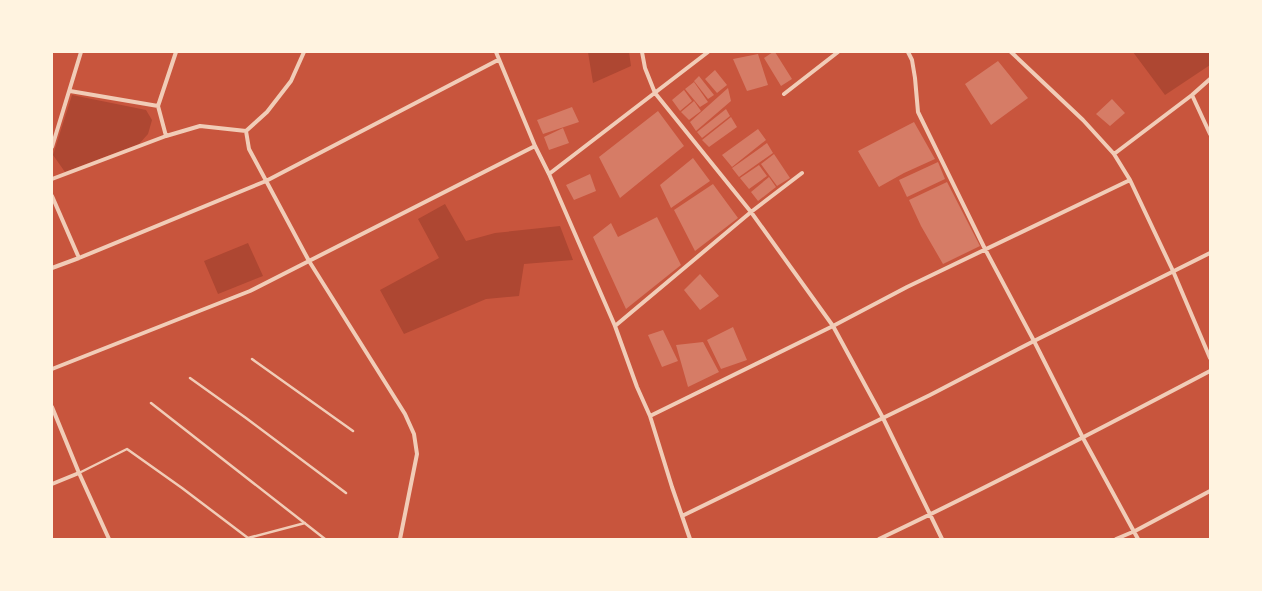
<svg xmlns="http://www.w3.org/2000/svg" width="1262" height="591" font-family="Rubik,sans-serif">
  <rect width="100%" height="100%" fill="#c8553d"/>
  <!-- green -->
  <path fill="#ae4732" d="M588,52H629L631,66L593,83Z
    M1133,52H1210V65L1165,95Z
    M72,95L146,110L152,120L148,134L139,144L65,172L53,155Z
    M445,204L466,241L495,233L560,226L573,260L524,264L519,296L486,299L404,334L380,290L439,258L418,219Z
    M248,243L263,276L218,294L204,261Z"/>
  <!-- building -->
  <path fill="#d67c66" d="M773,52H775L792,79L781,86L764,58Z
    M758,54L768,85L747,91L733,59Z
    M998,61L1028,98L991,125L965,84Z
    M715,70L727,85L717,93L705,79Z
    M699,76L714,95L708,99L694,81Z
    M694,82L708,102L700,107L685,89Z
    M728,88L731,101L696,131L690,122Z
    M684,90L692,101L680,111L672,100Z
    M1112,99L1125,113L1110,126L1096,114Z
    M694,101L701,111L689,120L681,112Z
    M572,107L579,122L543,134L537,120Z
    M726,109L730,116L702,138L697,132Z
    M658,111L684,146L620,198L599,157Z
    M731,117L737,127L709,147L702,140Z
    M914,122L935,159L904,173L879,187L858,151Z
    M563,128L569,143L549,150L544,137Z
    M758,129L766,140L732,167L722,155Z
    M767,143L773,153L739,177L732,168Z
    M774,154L790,178L777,186L761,164Z
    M693,158L710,181L671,208L660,185Z
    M938,162L945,179L907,197L899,180Z
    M759,165L767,176L749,189L740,178Z
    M590,174L596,191L574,200L566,185Z
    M769,177L776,187L758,201L751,192Z
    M947,182L980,246L943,264L921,226L909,200Z
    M713,184L738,218L695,251L674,210Z
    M657,217L681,265L626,309L593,237L611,223L618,237Z
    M700,274L719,296L700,310L684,290Z
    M733,327L747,360L721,369L707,340Z
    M663,330L678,361L662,367L648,335Z
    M703,342L719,372L688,387L676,345Z"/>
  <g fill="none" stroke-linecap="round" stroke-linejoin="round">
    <!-- service -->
    <path stroke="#f1ccb7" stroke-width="2.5" d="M252,359L353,431
      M190,378L246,418L346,493
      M151,403L325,539
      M79,473L127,449L182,488L248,538L305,523"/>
    <!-- minor -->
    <path stroke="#f1ccb7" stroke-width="4" d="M496,52L535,146L549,174L615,326L637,387L650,416L672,487L690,539
      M642,52L645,68L655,93L751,212L833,326L883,418L942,539
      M908,52L912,60L915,78L918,112L985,249L1034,341L1083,438L1138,539
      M1011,52L1083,120L1114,154L1130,180L1173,271L1210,358
      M70,91L158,106
      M784,94L838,52
      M1192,95L1210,134
      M246,131L249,149L309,261L405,414L414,434L417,454L400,539
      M246,131L267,112L291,81L304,52
      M166,136L158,106L176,52
      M52,147L81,52
      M1114,154L1192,95L1210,79
      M549,174L708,52
      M52,179L166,136L200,126L246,131
      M52,196L79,258
      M52,268L79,258L266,181L498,60
      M615,326L751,212L802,173
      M52,369L250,291L535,146
      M52,407L79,473L109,539
      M650,416L833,326L907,287L1130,180
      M52,484L79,473
      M682,516L930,395L1034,341L1210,253
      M879,539C991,486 1100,429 1210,371
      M1116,539L1135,531L1210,491"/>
  </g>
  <!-- border -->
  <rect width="1262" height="591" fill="none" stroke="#fff3e0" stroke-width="106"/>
</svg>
